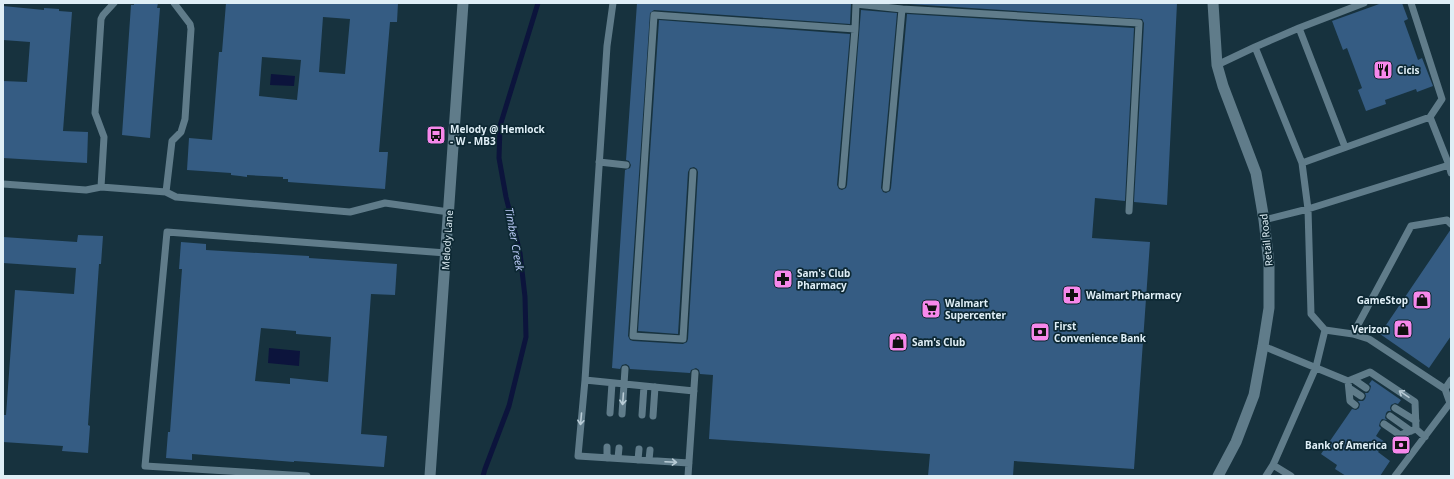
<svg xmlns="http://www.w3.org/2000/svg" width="1454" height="479" font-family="'Noto Sans',sans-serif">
  <rect width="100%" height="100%" fill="#17323e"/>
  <!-- water -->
  <path fill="#0c143c" d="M271,74L295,76L294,86L270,85Z
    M269,348L300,351L299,366L268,363Z"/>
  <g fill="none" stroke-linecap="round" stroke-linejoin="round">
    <!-- stream -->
    <path stroke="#0c143c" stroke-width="5" d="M483,476L485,469L509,406L526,337L525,297L520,253L506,197L499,158L500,126L538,3"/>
  </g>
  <!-- building -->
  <path fill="#355c83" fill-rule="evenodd" d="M134,3H158L157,8H160L150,138L122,135L131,5H134Z
    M226,3H398L397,22H390L379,152H388L385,189L288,182V179H283V177L247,175V177L240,176L231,175V173L187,170L189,138L212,140L219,52H222ZM323,17L350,19L345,74L319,72ZM262,57L301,60L297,100L259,96Z
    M637,3H851L850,24L654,10L650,13L628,336L630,340L633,341L683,344L687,342L688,339L698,172L697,169L694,167L690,168L688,172L678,334L638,331L659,20L850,34L837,185L839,189L842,190L846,188L847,185L861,10L897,13L881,188L883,192L886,193L890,191L891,188L907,14L1134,28L1125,201L1095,198L1092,238L1150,242L1134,469L1014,461L1013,476H928L930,454L709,439L713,375L700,374L699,370L696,368L691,370L690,373L630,369L629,366L626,364L622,365L620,369L612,368L625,170L630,168L631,165L629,161L626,160Z
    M893,3H1177L1167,205L1134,202L1144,23L1142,19Z
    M1382,3H1402L1408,19L1404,21L1418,60L1422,58L1433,86L1417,92L1416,89L1385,100L1386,104L1366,111L1358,90L1362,88L1347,48L1343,50L1332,21Z
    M3,6L44,10V8L59,9V11L72,12L63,131L88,132L87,163L3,158V81L27,82L30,42L3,40Z
    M1451,229V336L1429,368L1380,334Z
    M78,235L103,236L101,264H99L88,425L90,426L88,453L62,451L63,446L3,442V415H6L15,290L74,294L76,268L3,263V237L77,242Z
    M181,242L206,244V250L309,256V258L397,264L395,295L371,294L361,434L387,436L384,467L294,461V462L192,454V460L166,458L168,432H170L182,269H179ZM261,328L296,331V334L331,337L328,382L290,378V384L255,381Z
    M1372,380L1401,400L1398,404L1395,403L1391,405L1390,408L1391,411H1388L1386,413L1385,418L1387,420L1382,419L1380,422L1379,426L1381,428L1376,436L1385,442L1378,452L1390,461L1380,476H1346L1335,469L1337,465L1321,454L1352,409L1356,410L1359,408L1360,404L1358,401H1363L1365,399L1366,396L1365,393H1368L1370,390L1371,386L1369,384Z"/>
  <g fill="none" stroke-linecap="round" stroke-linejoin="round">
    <!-- service -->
    <path stroke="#607c8a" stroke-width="7" d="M613,3L607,46L585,380L694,391
      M1411,3L1442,99L1430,117
      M1299,28L1345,147
      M855,29L856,4L902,9
      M1255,47L1299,28L1364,3
      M1217,65L1255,47L1302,163
      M599,162L626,165
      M693,172L683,339L633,336L654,15L855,29L842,185
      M3,184L86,190L101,187L166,192L176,197L350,212L385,203L449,212
      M101,187L104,137L95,113L101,19L103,15L114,3
      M886,188L902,9L1139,23L1129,211
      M166,192L172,141L181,132L185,119L191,29L190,24L174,3
      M1264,220L1308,209L1449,165L1451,173
      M1325,330L1311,314L1308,209L1302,163L1430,117L1449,165
      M1353,334L1411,226L1447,220L1451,224
      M1263,346L1348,381L1370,372L1415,402L1416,429L1425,437
      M1353,379L1366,388
      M585,380L578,456L689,463
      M1348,381L1350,401L1355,405
      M1349,388L1361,396
      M1445,389L1451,380
      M1395,408L1416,421
      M610,413L612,383
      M622,414L625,369
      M642,415L644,386
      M653,416L655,387
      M1390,416L1411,431
      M1384,424L1400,435L1416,429
      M607,458V447
      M618,458L619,448
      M638,460L639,449
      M649,460L650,450
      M307,476L145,466L167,232L446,253
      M688,476L695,373
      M1266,476L1273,465
      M1291,476L1273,465L1316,367L1325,330L1353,334L1369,339L1445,389L1450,403L1395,476"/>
    <!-- minor -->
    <path stroke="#607c8a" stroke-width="11" d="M1213,3L1217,65L1223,86L1256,173L1264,220L1269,264V308L1263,346L1254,395L1236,442L1218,476"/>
    <!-- tertiary -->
    <path stroke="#607c8a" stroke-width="11" d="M430,476L463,3"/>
  </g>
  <!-- one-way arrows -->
  <defs><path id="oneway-shaft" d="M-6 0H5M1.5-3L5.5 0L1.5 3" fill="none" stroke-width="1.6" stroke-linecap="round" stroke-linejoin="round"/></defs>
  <g stroke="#b9ccd6">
    <use href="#oneway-shaft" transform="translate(1404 394) rotate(-146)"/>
    <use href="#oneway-shaft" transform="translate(623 399) rotate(94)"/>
    <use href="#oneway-shaft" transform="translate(581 419) rotate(95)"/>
    <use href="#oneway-shaft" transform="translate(671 462) rotate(3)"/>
  </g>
  <!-- icons -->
  <defs>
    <g id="restaurant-square" transform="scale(1)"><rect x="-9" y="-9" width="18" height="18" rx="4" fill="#f788eb" stroke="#0d2833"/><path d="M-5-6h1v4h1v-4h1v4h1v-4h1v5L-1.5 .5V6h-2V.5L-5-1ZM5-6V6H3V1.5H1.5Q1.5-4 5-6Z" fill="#111"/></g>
    <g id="bus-square" transform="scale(1)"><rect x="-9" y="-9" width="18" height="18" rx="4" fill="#f788eb" stroke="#0d2833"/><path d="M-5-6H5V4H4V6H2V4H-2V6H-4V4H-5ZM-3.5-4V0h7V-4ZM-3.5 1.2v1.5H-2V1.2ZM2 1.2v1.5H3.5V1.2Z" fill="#111"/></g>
    <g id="pharmacy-square" transform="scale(1)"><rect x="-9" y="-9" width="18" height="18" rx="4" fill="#f788eb" stroke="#0d2833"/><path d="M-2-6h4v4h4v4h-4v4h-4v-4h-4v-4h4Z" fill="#111"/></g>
    <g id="shop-square" transform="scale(1)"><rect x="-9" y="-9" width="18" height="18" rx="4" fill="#f788eb" stroke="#0d2833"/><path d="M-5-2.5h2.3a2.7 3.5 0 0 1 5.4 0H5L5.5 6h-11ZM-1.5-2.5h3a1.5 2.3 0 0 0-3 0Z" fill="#111"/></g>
    <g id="supermarket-square" transform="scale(1)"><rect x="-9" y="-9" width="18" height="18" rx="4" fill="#f788eb" stroke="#0d2833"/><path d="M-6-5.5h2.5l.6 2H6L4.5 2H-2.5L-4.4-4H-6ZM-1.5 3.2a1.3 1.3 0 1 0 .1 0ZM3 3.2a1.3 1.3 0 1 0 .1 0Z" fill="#111"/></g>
    <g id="bank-square" transform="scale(1)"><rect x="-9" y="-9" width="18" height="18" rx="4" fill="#f788eb" stroke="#0d2833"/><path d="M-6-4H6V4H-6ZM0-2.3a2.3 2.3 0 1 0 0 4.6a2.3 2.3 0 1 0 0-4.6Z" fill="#111"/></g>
  </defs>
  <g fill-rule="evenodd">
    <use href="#restaurant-square" x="1383" y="70"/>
    <use href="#bus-square" x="436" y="135"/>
    <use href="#pharmacy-square" x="783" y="279"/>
    <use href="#pharmacy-square" x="1072" y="295"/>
    <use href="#shop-square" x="1422" y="300"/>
    <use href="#supermarket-square" x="931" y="309"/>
    <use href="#shop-square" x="1403" y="329"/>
    <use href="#bank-square" x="1040" y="332"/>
    <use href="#shop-square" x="898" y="342"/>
    <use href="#bank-square" x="1401" y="445"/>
  </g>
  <g text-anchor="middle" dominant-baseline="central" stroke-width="3.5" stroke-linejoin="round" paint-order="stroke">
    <!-- poi labels -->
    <g font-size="10" font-weight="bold" fill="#dfeef6" stroke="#0d2833" text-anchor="start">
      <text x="1397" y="70">Cicis</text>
      <text x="450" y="129">Melody @ Hemlock<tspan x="450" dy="12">- W - MB3</tspan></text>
      <text x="797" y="273">Sam's Club<tspan x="797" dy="12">Pharmacy</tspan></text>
      <text x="1086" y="295">Walmart Pharmacy</text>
      <text x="1408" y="300" text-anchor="end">GameStop</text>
      <text x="945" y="303">Walmart<tspan x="945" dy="12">Supercenter</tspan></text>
      <text x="1054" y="326">First<tspan x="1054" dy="12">Convenience Bank</tspan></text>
      <text x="1389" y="329" text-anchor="end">Verizon</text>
      <text x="912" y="342">Sam's Club</text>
      <text x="1387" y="445" text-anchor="end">Bank of America</text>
    </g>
    <!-- street labels -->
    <g font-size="10" fill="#dfeef6" stroke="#0d2833">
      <text transform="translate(447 240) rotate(-86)">Melody Lane</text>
      <text transform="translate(1266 240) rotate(-96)">Retail Road</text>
    </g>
    <!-- water labels -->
    <g font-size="11" font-style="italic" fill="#bbcaf7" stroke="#0d2833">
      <text transform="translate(515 239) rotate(80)">Timber Creek</text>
    </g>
  </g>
  <!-- border -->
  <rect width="1454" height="479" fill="none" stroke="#dfeef6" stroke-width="8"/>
</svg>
